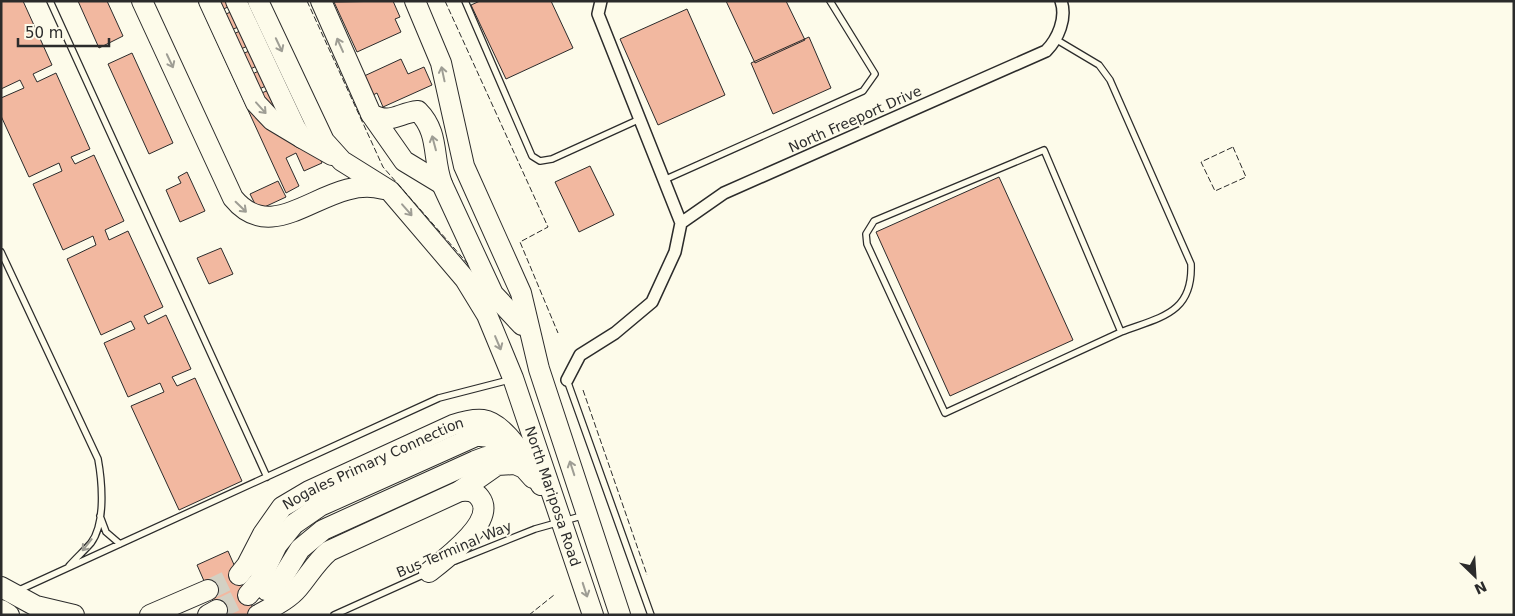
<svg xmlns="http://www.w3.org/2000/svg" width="1515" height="616" font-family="'DejaVu Sans',sans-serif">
  <rect width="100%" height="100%" fill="#fdfbea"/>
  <!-- building -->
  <path fill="#f2b8a0" stroke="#2b2b2b" d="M1,1H23L52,65L33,74L37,82L56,73L90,149L71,157L75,164L94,155L124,221L105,230L109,240L128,231L163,307L144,316L148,324L166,315L191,369L172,377L177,386L195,378L242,481L179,510L131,406L164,392L160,383L128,397L104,343L135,329L131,321L101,335L67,259L96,245L93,236L63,250L33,184L62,171L59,163L29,177L1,116V98L24,88L20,80L1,89Z
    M78,1H107L123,36L99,48Z
    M198,1H241L217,12L220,17L253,1L260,17L227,32L229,36L262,21L269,37L236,51L238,56L271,41L278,56L244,72L246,77L280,61L287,76L253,92L255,96L289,81L296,95L261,111L263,116L298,100L307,119L302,121L322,163L304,171L296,153L286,158L299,186L286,193Z
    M393,1L400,17L395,19L401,32L357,52L334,2Z
    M480,1H551L573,48L506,79L471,5Z
    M726,1H786L805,40L755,63Z
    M687,9L725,95L658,125L620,39Z
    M809,37L831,88L773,114L751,63Z
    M132,53L173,143L149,154L108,64Z
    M401,59L408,74L424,67L432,85L383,107L377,93L371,96L362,77Z
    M590,166L614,215L579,232L555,182Z
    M187,172L205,211L180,222L166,190L181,183L178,177Z
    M999,177L1073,340L950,396L876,232Z
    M278,181L286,197L258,210L250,194Z
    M221,248L233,274L209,284L197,258Z
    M228,551L256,615H219L197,565Z"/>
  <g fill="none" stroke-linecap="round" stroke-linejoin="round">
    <!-- highway-tunnel -->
    <path stroke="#d3d1c4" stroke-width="20" stroke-dasharray="20 10" stroke-linecap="butt" d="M208,590L239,575
      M217,610L248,595"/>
    <!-- lane casing -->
    <g stroke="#2b2b2b" stroke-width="8">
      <path id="lane" d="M50,1L267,477
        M465,1L532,156L540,161L552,159L640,119
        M1057,40L1099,65L1110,80L1191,264C1193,314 1160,317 1121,332L1044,150L874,221L866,234L867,244L945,413L1121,332
        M664,180L863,91L875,74L830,1
        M1,252L98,459C102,481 106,523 91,543C84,551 76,558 69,566
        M567,380L651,615
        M100,516L106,532L120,544
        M455,561L535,529L585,515
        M17,591L439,398L509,380
        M334,615L425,574"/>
    </g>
    <!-- street casing -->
    <g stroke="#2b2b2b" stroke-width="14">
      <path id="street" d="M681,223L724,193L1046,51C1058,39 1067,18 1061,1
        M567,380L580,355L615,333L652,302L675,252L681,223L598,14L601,1"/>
    </g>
    <!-- highway casing -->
    <g stroke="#2b2b2b" stroke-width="22">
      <g id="highway">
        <path d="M142,1L233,198C276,251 327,173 383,189"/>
        <path d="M209,1L256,103L272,120L302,138"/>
        <path d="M236,1L295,127L302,138L332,155"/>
        <path id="s1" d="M258,1L324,141L342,161L390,191L465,279L487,315L513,378L593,615"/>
        <path d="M321,1L371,114C391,125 398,113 418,111C440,133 432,158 442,184L493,294L522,325"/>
        <path d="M415,1L441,63L464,166L521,293L539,369L620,615"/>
        <path d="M371,114L404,161L442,184"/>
        <path d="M429,572C444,560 497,521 480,498C475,491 469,490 460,491"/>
        <path id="s2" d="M239,575L247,565L263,534L282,507L309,491L453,425C462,422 473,419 483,420C506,423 530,466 541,485"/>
        <path d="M1,587L36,606L74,615"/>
        <path d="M266,590L282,578L300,549L323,530L475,461L486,457L504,455"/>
        <path d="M248,595L259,582L277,545L294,524L320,506L476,436C491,435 497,440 508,450"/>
        <path d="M1,610L9,615"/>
        <path d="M150,615L208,590"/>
        <path d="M208,615L217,610"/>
        <path d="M258,615C272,607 288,600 298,588C309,575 316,562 329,551L460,491L497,465L515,464L524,468L533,478"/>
      </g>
    </g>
    <!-- lane -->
    <use href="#lane" stroke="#fdfbea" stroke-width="5.5"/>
    <!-- street -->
    <use href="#street" stroke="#fdfbea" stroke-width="11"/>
    <!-- highway -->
    <use href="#highway" stroke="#fdfbea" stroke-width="20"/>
    <!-- fence -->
    <path stroke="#2b2b2b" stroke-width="1" stroke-dasharray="6 2.5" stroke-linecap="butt" d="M307,1L383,167L468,264
      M445,1L548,227L520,242L558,333
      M1233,147L1246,177L1215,191L1201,162Z
      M583,390L647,575
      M529,615L554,595"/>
  </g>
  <!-- one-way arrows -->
  <defs><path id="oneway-shaft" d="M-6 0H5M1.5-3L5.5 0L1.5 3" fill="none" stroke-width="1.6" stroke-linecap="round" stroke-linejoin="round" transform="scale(1.25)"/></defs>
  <g stroke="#9e9d94">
    <use href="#oneway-shaft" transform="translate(279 45) rotate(65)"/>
    <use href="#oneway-shaft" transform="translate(340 45) rotate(-114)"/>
    <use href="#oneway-shaft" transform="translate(170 61) rotate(65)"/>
    <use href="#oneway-shaft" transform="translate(443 74) rotate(-102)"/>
    <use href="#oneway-shaft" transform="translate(261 108) rotate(48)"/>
    <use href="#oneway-shaft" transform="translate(434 143) rotate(-105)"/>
    <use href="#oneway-shaft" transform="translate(241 207) rotate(44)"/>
    <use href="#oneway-shaft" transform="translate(407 210) rotate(49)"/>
    <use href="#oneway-shaft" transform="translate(498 343) rotate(67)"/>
    <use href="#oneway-shaft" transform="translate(572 468) rotate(-108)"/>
    <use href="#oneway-shaft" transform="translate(87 545) rotate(129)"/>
    <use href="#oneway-shaft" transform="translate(585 590) rotate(72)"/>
  </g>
  <g text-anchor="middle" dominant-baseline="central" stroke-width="4" stroke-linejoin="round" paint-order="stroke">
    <!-- street labels -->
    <g font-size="14" fill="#2b2b2b" stroke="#fdfbea">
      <text transform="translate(855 119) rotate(-24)">North Freeport Drive</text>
      <text stroke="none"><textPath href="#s2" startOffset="182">Nogales Primary Connection</textPath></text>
      <text stroke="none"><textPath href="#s1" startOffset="589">North Mariposa Road</textPath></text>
      <text transform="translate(454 549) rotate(-23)">Bus Terminal Way</text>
    </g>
  </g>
  <!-- border -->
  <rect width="1515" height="616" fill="none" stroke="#2b2b2b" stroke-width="5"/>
  <!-- north arrow -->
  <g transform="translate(1475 576) rotate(155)" stroke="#fdfbea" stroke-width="4" paint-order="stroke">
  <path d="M0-4L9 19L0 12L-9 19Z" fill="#2b2b2b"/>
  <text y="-8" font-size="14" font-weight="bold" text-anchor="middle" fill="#2b2b2b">N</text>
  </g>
  <!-- scale -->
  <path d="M18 38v8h91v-8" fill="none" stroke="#2b2b2b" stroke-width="2.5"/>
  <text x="25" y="38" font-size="15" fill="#2b2b2b" stroke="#fdfbea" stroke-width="4" paint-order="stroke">50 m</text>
</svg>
